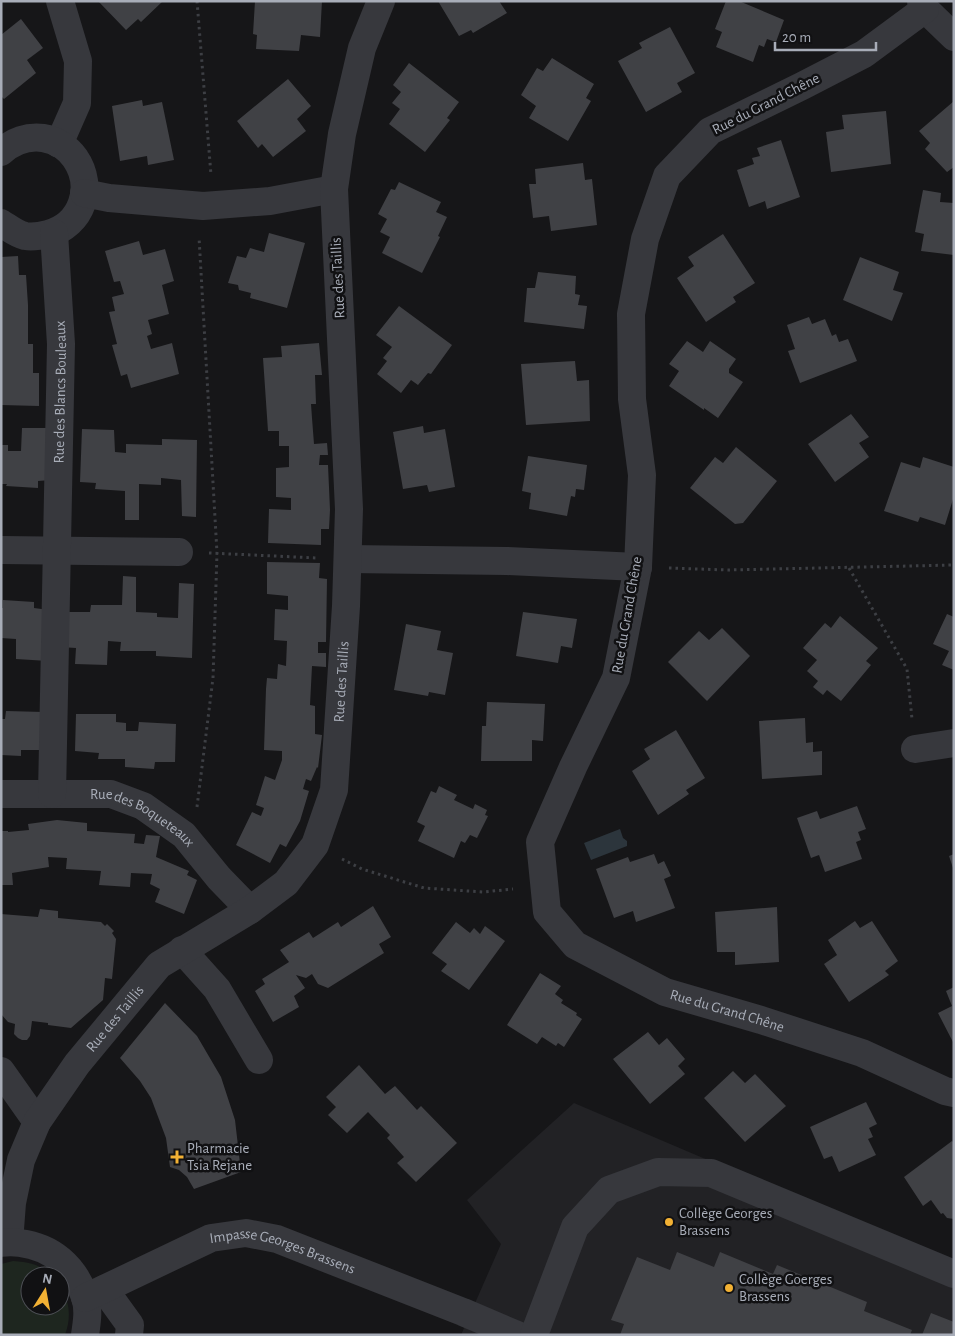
<svg xmlns="http://www.w3.org/2000/svg" width="955" height="1336" font-family="'Alegreya Sans',sans-serif">
  <rect width="100%" height="100%" fill="#161618"/>
  <!-- built -->
  <path fill="#222225" d="M574,1103L954,1265V1335H461L501,1244L467,1200Z"/>
  <!-- green -->
  <path fill="#1e261f" d="M13,1261C30,1262 39,1264 52,1276H30V1306H60V1284C69,1302 72,1315 65,1335H1V1264Z"/>
  <!-- water -->
  <path fill="#2c353c" d="M620,829L623,838L627,841V846L591,860L584,843Z"/>
  <!-- building -->
  <path fill="#404145" d="M98,1H163L141,22L138,19L126,30Z
    M255,1H322L320,37L301,35L299,51L256,49L257,35L253,34Z
    M438,1H499L507,13L473,33L471,30L459,36Z
    M726,1H739L784,20L776,42L767,39L764,47L759,45L753,62L716,47L722,32L715,29Z
    M21,19L43,48L27,60L36,73L4,99L1,96V35Z
    M670,27L695,73L677,83L682,92L646,112L618,61L642,48L639,43Z
    M552,58L594,84L586,98L591,101L568,141L529,118L536,106L521,95L537,68L543,71Z
    M409,63L459,102L447,118L450,120L425,152L389,124L400,109L392,103L401,92L393,85Z
    M288,79L311,106L297,119L306,131L273,157L262,144L258,148L237,121Z
    M142,100L143,106L162,102L174,160L148,165L147,156L120,161L112,106Z
    M954,101V167L947,172L925,149L930,143L919,131Z
    M886,111L891,164L831,172L826,132L844,129L842,115Z
    M781,140L800,197L767,209L765,201L749,207L737,170L754,164L752,158L760,156L757,148Z
    M583,163L585,180L592,179L597,225L551,231L549,216L533,218L529,184H536L535,169Z
    M399,182L441,202L436,212L447,217L438,236L440,237L422,273L382,253L390,237L380,232L387,219L378,214L391,189L395,190Z
    M923,190L941,193L940,202L954,203V255L921,251L924,234L915,232Z
    M269,233L305,243L287,308L250,298L251,293L239,290L238,285L228,283L237,256L246,258L250,248L264,252Z
    M723,234L755,283L733,297L736,302L706,322L677,278L694,266L688,257Z
    M139,241L143,255L165,249L174,281L162,285L169,314L148,320L152,334L147,336L151,349L172,343L179,374L131,388L127,374L121,376L112,345L117,344L109,312L115,311L112,297L124,294L120,281L114,282L105,251Z
    M18,256L19,275H26L28,305V344H33V373H39V406L1,405V257Z
    M860,257L899,272L893,290L903,293L892,321L843,300Z
    M538,272L576,276L575,294L580,295L578,305L587,306L584,329L524,322L527,288H535Z
    M399,306L452,345L431,374L428,373L418,385L411,380L401,393L377,374L387,361L383,358L392,347L376,335Z
    M809,317L812,324L825,319L832,336L836,334L839,342L848,339L857,361L800,383L788,351L795,349L787,325Z
    M687,341L703,352L710,341L736,359L729,369V373L743,382L718,418L704,408V410L669,386L679,371L669,364Z
    M319,343L322,375H315L316,404H311L312,418L314,444L327,443L328,455H320L319,465H328L330,510L329,529H321V545L268,543L269,509L291,510V498L276,497V468L289,467V446H279V431H268L263,358L282,357L281,346Z
    M575,361L577,381L589,380L590,421L526,425L521,364Z
    M851,414L869,437L859,443L869,457L835,482L808,444Z
    M423,426L424,433L445,429L455,487L429,492L427,485L403,489L393,432Z
    M22,428H53L51,480L38,481V488L6,486L7,484H1V445H8V451H21Z
    M82,429L114,430L115,452L126,453V444L162,445V439L197,440L196,517L182,516L181,480L161,478V485L139,484V520H125V491L95,489L96,483L80,482Z
    M736,447L777,481L743,523L735,524L690,488L715,457L723,463Z
    M528,456L587,465L584,490L576,489L575,497L571,496L567,516L529,509L531,493L522,491Z
    M923,457L954,467V496L945,525L920,517L918,522L884,511L901,462L920,468Z
    M267,562L320,563L319,578L327,579L326,642H318V653H326V667L312,666L310,705L315,706V734L322,735L318,768L317,767L311,781L306,779L303,789L309,791L300,821L286,847L280,844L270,863L236,845L252,812L261,816L264,808L256,805L265,776L275,780L282,760V751L264,750L266,689L267,678L277,679L278,664L286,666L287,641L274,640L275,609L288,610V596L267,594Z
    M123,576L136,577V612L157,613V617L178,618L179,583L194,584L192,658L156,656V651H120L121,642L108,641L107,665L75,664L76,648L60,647L48,661L16,659V639L1,638V608H3V600L34,602V608L49,610V612H90L91,605H122Z
    M523,612L577,619L572,648L561,646L558,663L516,656Z
    M947,614L954,617V670L942,665L949,651L933,644Z
    M840,616L878,648L866,661L871,665L841,701L827,690L823,695L813,687L818,681L807,671L817,660L803,648L825,623L831,628Z
    M406,624L441,631L437,650L453,653L445,695L429,692L428,696L394,690Z
    M722,628L750,656L707,701L668,662L699,631L709,640Z
    M487,702L545,704L543,741L532,740V761H481L482,726H486Z
    M6,711L44,712L43,750H21V756L1,755V719H5Z
    M76,714H116V722L126,723V731H138L139,722L176,724L175,762H155L154,769L125,767V759H98L99,753L75,751Z
    M805,718L806,743L813,742V752L822,751V775L762,779L759,721Z
    M676,730L705,778L686,790L689,794L658,815L632,771L650,759L644,749Z
    M439,786L457,795L454,800L473,809L475,804L487,810L485,815L488,816L477,838L470,835L465,843L461,841L454,858L418,841L425,826L417,822L431,791L436,793Z
    M857,806L866,829L858,832L861,840L856,842L862,859L825,872L819,855L811,858L797,818L817,811L820,819Z
    M57,820L87,823V831L135,834L134,843L144,844L146,835L160,836L156,857L189,871L187,875L197,880L184,914L155,902L160,889L150,884L152,874L131,873L130,887L99,885L101,871L66,869L67,858L48,857L49,867L12,873L13,885H1V831H8V832L29,830L28,824Z
    M654,854L658,864L664,861L671,876L664,879L675,908L636,922L633,911L614,918L596,869L628,857L630,862Z
    M954,854V868H953L949,856Z
    M373,906L391,937L379,944L384,953L328,988L318,984L312,974L306,978L296,975L305,988L294,996L299,1007L273,1022L255,991L265,984L262,979L289,962L280,950L309,932L313,938L338,922L341,927Z
    M777,907L779,962L735,965V952H717L715,912Z
    M40,909L58,911V918L101,922L105,926L107,924L114,931L112,933L116,939L112,979L105,978L103,1000L71,1028L48,1025V1023L32,1021L30,1036L27,1040H22L18,1038L14,1034L15,1024L8,1022L1,1014V914L38,917Z
    M855,921L860,928L872,921L898,961L885,971L889,975L849,1002L824,964L837,955L828,940Z
    M456,922L470,933L474,928L480,934L485,926L505,941L469,990L441,971L447,964L432,953Z
    M540,973L561,986L555,994L563,1000L561,1003L577,1013L576,1015L582,1019L564,1047L558,1043L556,1046L542,1037L537,1044L507,1025Z
    M954,987V1044L938,1013L952,1006L946,991Z
    M165,1003L197,1036L221,1077L235,1120L241,1172L194,1189L187,1177L179,1170L170,1167L166,1138L151,1098L140,1081L120,1058Z
    M648,1032L659,1045L667,1038L685,1059L678,1066L685,1074L650,1104L613,1059Z
    M359,1065L385,1094L395,1086L417,1110L421,1106L457,1143L416,1182L397,1163L404,1157L387,1138L390,1135L368,1112L347,1133L328,1115L336,1107L326,1097Z
    M733,1071L745,1083L755,1074L786,1106L745,1142L704,1098Z
    M866,1102L877,1124L869,1128L873,1137L868,1139L876,1155L839,1172L832,1156L824,1159L810,1127Z
    M952,1141L954,1143V1219L947,1218L943,1213L941,1214L931,1200L923,1206L904,1177Z
    M677,1252L714,1267L720,1252L773,1274L777,1265L867,1302L864,1311L912,1330L910,1335H620L624,1324L611,1320L637,1257L670,1270Z
    M931,1313L954,1322V1335H922Z"/>
  <g fill="none" stroke-linecap="round" stroke-linejoin="round">
    <!-- path -->
    <path stroke="#3d3f44" stroke-width="3" stroke-dasharray="2.5 4" stroke-linecap="butt" d="M197,1L211,175
      M209,553L317,558
      M669,568L728,570L954,565
      M849,568L907,669L912,719
      M197,807L213,678L217,553L199,237
      M342,859L362,869L424,888L483,892L513,889"/>
    <!-- minor -->
    <g stroke="#37383d" stroke-width="28">
      <path d="M921,1L925,9L954,37"/>
      <path id="s1" d="M925,9L864,54L802,86L710,131L667,176L645,239L631,314L632,399L642,475L638,567L616,678L573,767L540,842L547,912L575,945L665,992L761,1020L862,1053L945,1091L954,1093"/>
      <path d="M59,144L77,103L78,61L60,1"/>
      <path d="M1,152C13,141 28,136 43,138C56,140 68,148 75,158C95,187 82,225 48,234C40,236 32,237 25,236C16,234 9,228 1,223"/>
      <path d="M84,193L109,198L203,206L270,201L334,189"/>
      <path d="M1,550L179,552"/>
      <path d="M348,559L507,561L638,567"/>
      <path d="M915,749L954,743"/>
      <path id="s2" d="M1,794H111L143,806L184,835L219,878L250,910"/>
      <path id="s3" d="M52,794L61,344L54,233"/>
      <path d="M182,950L217,989L259,1060"/>
      <path d="M1,1071L37,1122"/>
      <path id="s4" d="M9,1242L12,1203L21,1160L37,1122L77,1064L159,965L250,910L286,883L315,845L334,790L346,606L349,509L334,189L342,134L362,48L381,1"/>
      <path d="M1,1243C8,1242 13,1242 20,1243C52,1247 74,1266 85,1297C89,1309 87,1322 85,1335"/>
      <path d="M104,1289L130,1325L129,1335"/>
      <path id="s5" d="M85,1298L211,1238L246,1233L277,1239L463,1312L517,1335"/>
      <path d="M534,1335L575,1227L609,1190L658,1172L711,1173L954,1274"/>
    </g>
  </g>
  <!-- markers -->
  <g fill="#f2b134" stroke="#111113" stroke-width="2">
    <path d="M174.5 1149.5h5v5h5v5h-5v5h-5v-5h-5v-5h5z"/>
    <circle cx="669" cy="1222" r="5"/>
    <circle cx="729" cy="1288" r="5"/>
  </g>
  <g text-anchor="middle" dominant-baseline="central" stroke-width="5" stroke-linejoin="round" paint-order="stroke">
    <!-- street labels -->
    <g font-size="15" fill="#a8adb8" stroke="#111113">
      <text transform="translate(766 104) rotate(-27)">Rue du Grand Chêne</text>
      <text transform="translate(338 278) rotate(-93)">Rue des Taillis</text>
      <text stroke="none"><textPath href="#s3" startOffset="402">Rue des Blancs Bouleaux</textPath></text>
      <text transform="translate(627 615) rotate(-80)">Rue du Grand Chêne</text>
      <text stroke="none"><textPath href="#s4" startOffset="689">Rue des Taillis</textPath></text>
      <text stroke="none"><textPath href="#s2" startOffset="148">Rue des Boqueteaux</textPath></text>
      <text stroke="none"><textPath href="#s1" startOffset="1281">Rue du Grand Chêne</textPath></text>
      <text stroke="none"><textPath href="#s4" startOffset="254">Rue des Taillis</textPath></text>
      <text stroke="none"><textPath href="#s5" startOffset="214">Impasse Georges Brassens</textPath></text>
    </g>
    <!-- poi labels -->
    <g font-size="15" fill="#a8adb8" stroke="#111113" text-anchor="start">
      <text x="187" y="1148">Pharmacie<tspan x="187" dy="17">Tsia Rejane</tspan></text>
      <text x="679" y="1213">Collège Georges<tspan x="679" dy="17">Brassens</tspan></text>
      <text x="739" y="1279">Collège Goerges<tspan x="739" dy="17">Brassens</tspan></text>
    </g>
  </g>
  <!-- border -->
  <rect width="955" height="1336" fill="none" stroke="#a8adb8" stroke-width="5"/>
  <!-- north arrow -->
  <g transform="translate(45 1291) rotate(11)"><circle r="24" fill="#111113" stroke="#4d4f55"/>
  <path d="M0-4L9 19L0 12L-9 19Z" fill="#f2b134"/>
  <text y="-8" font-size="14" font-weight="bold" text-anchor="middle" fill="#a8adb8">N</text>
  </g>
  <!-- scale -->
  <path d="M775 42v8h101v-8" fill="none" stroke="#a8adb8" stroke-width="2.5"/>
  <text x="782" y="42" font-size="15" fill="#a8adb8" stroke="#111113" stroke-width="4" paint-order="stroke">20 m</text>
</svg>
